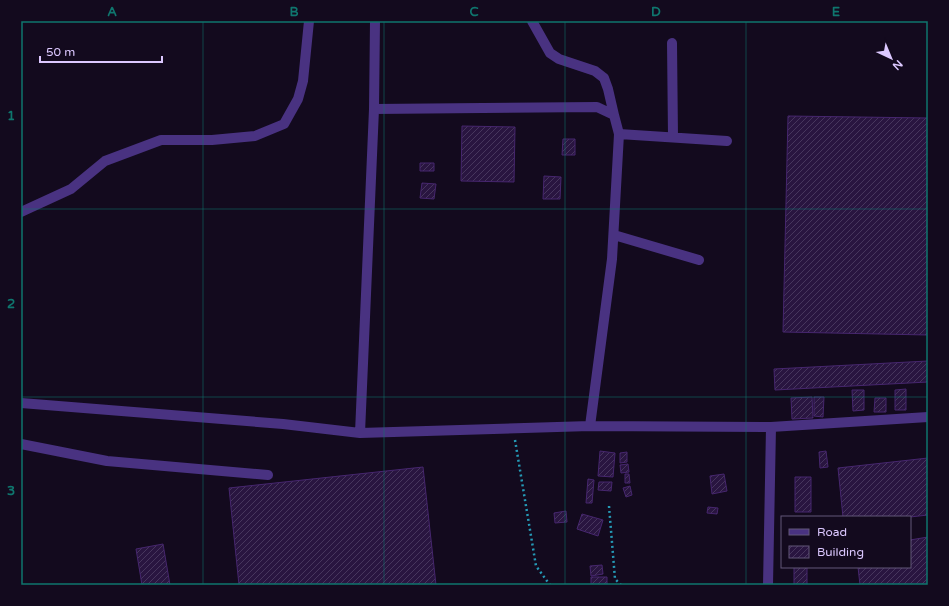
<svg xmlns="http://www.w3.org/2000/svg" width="949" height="606" font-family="'Varela Round',sans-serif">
  <defs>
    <pattern id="building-hatch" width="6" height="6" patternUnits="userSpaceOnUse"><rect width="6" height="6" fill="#291540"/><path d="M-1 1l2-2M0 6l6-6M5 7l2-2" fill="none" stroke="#47365d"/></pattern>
  </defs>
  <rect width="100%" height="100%" fill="#130a1e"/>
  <!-- building -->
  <path fill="url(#building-hatch)" stroke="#46266e" d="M788,116L928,118V335L783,332Z
    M462,126L515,127L514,182L461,181Z
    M563,139H575V155H562Z
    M420,163H434V171H420Z
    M544,176L561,177L560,199H543Z
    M422,183L436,184L434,199L420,198Z
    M928,361V382L775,390L774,369Z
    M906,389V410H895V390Z
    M852,390H864V410L853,411Z
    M812,397L813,418L792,419L791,398Z
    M814,397H824L823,417L814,416Z
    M875,398H886V412H874Z
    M600,451L615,453L613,477L598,476Z
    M826,451L828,467L820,468L819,452Z
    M627,452V462L620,463V453Z
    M928,458V515L910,517H843L838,468Z
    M628,464L629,472L621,473L620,465Z
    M423,467L436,585H239L229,488Z
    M625,474H629L630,483H625Z
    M724,474L727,491L712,494L710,476Z
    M795,477H811V512H795Z
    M588,479L594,480L592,503H586Z
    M599,482H612L611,491L598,490Z
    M630,486L632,495L626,497L623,488Z
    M708,507L718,508L717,514L707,513Z
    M566,511L567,522L555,523L554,513Z
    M582,514L603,520L598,536L577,529Z
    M928,537V585H860L858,567H910V540Z
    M163,544L170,585H142L136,549Z
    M602,565L603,574L591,576L590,566Z
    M794,567H807V585H794Z
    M591,577H607V585H591Z"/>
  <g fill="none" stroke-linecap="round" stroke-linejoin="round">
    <!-- path -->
    <path stroke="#259ab6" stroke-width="2.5" stroke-dasharray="2 3" stroke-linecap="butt" d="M515,440L536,566L550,585
      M609,506L615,579L621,585"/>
    <!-- minor -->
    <path stroke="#493281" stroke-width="10" d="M532,21L550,53L559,59L595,71L604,78L608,89L614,115
      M672,43L673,137
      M374,109L597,107L614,115L619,134L612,259L590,426
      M619,134L727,141
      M21,212L71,189L105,161L161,140H212L255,136L284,124L298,99L303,81L309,21
      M614,235L699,260
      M21,403L283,424L360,433L590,426L771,427L928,417
      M360,433L374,109L375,21
      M21,444L107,461L268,475
      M768,585L771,427"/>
  </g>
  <!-- grid -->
  <path fill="none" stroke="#0f766e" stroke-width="1" stroke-opacity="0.55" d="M203,21V585M384,21V585M565,21V585M746,21V585M21,209H928M21,397H928"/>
  <!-- border -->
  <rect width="949" height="606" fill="none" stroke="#130a1e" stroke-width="44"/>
  <!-- legend -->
  <rect x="781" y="516" width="130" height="52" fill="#130a1e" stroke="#635678"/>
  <rect x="789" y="529" width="20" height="6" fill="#493281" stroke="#635678"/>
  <text x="817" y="536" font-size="12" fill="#dcc8ff">Road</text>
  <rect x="789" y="546" width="20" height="12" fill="url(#building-hatch)" stroke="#635678"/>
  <text x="817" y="556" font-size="12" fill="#dcc8ff">Building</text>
  <!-- north arrow -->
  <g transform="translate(891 58) rotate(136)" stroke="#130a1e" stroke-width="3" paint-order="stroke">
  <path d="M0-3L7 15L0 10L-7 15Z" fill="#dcc8ff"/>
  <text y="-6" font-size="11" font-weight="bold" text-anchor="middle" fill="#dcc8ff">N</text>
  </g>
  <!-- scale -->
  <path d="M40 56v6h122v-6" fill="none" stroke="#dcc8ff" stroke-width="2"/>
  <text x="46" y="56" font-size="12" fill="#dcc8ff" stroke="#130a1e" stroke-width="3" paint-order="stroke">50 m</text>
  <rect x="22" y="22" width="905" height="562" fill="none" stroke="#0f766e" stroke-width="1.5"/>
  <g font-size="13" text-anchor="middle" font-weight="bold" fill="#0f766e">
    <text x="112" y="16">A</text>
    <text x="294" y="16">B</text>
    <text x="474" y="16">C</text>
    <text x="656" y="16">D</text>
    <text x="836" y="16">E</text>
    <text x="11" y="120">1</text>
    <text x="11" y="308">2</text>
    <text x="11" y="495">3</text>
  </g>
</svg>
